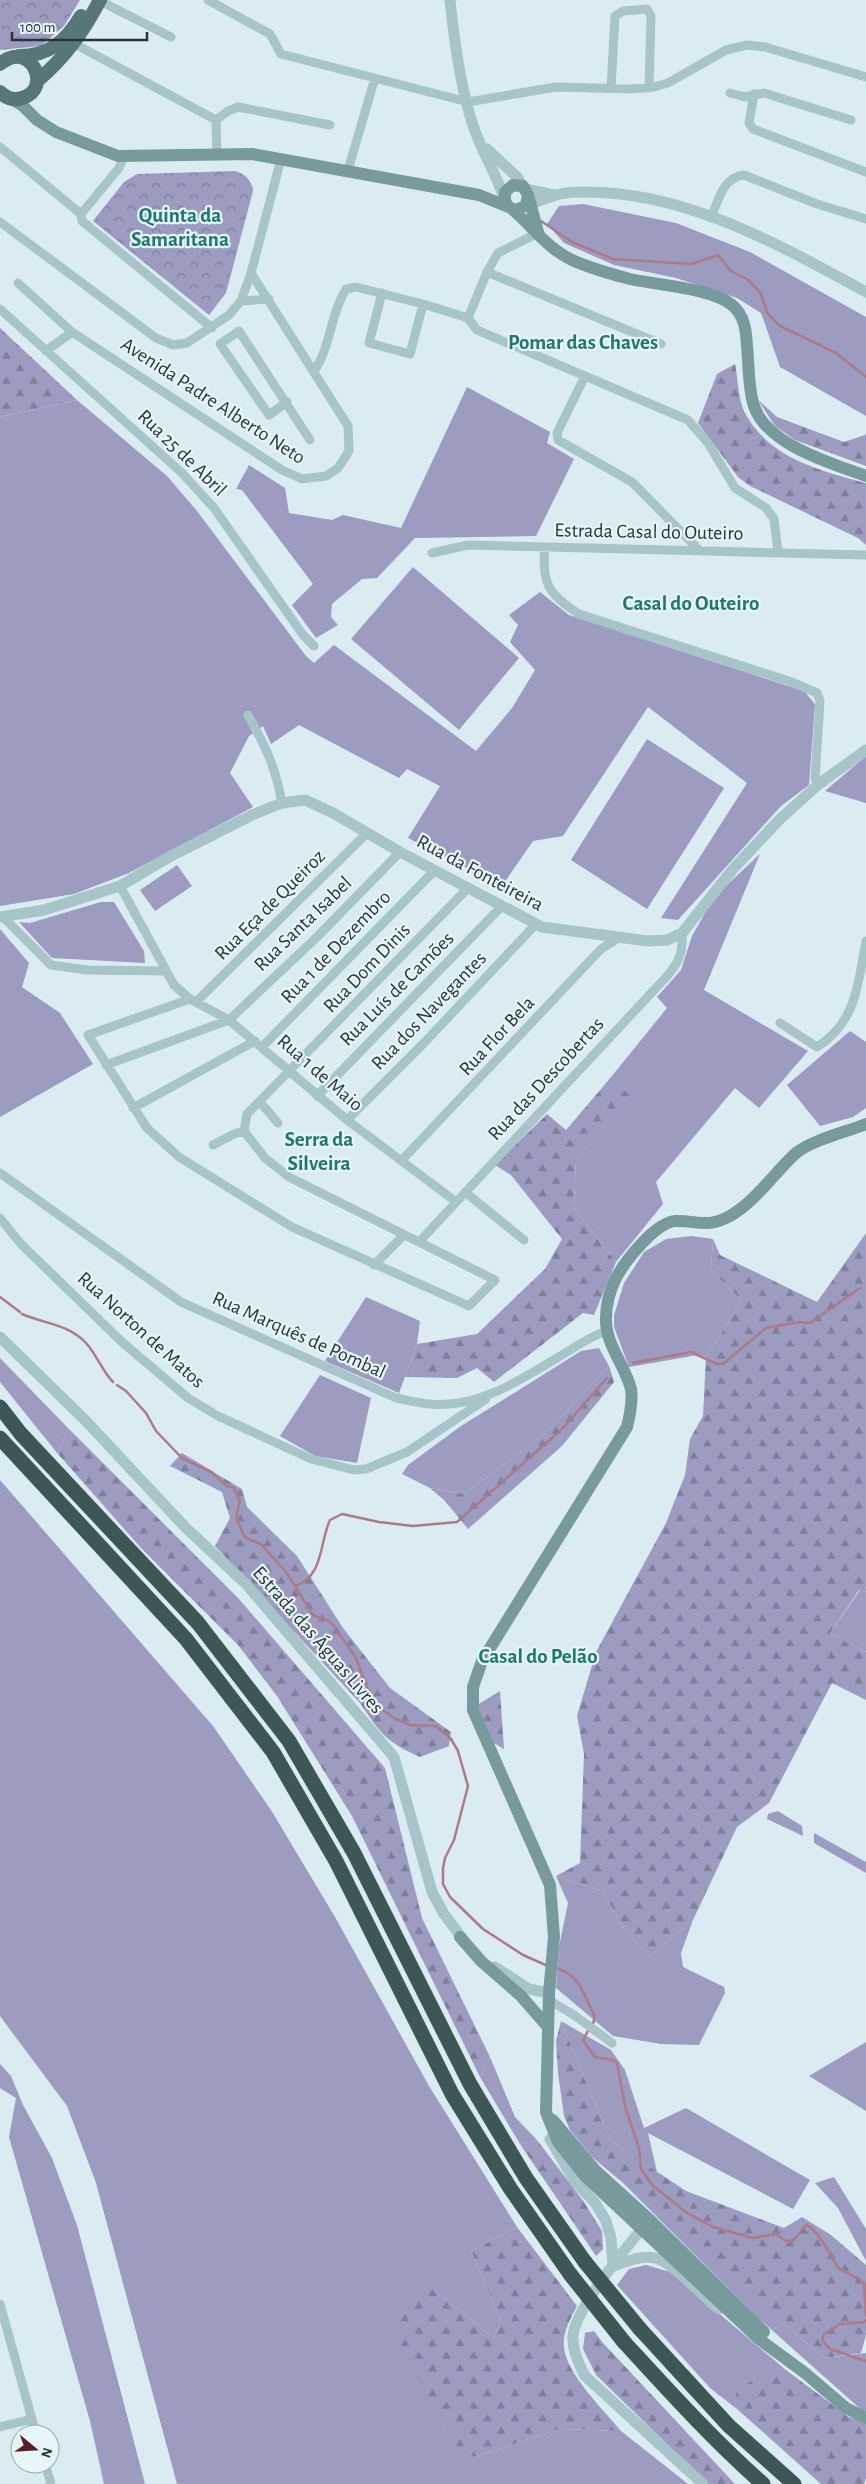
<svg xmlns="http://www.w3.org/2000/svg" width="866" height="2484" font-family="'Alegreya Sans',sans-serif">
  <defs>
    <pattern id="forest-firs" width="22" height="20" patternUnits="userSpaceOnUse" patternTransform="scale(1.25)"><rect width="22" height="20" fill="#9c9bc0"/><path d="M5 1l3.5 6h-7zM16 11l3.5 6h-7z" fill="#7f7f9d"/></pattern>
    <pattern id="park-crowns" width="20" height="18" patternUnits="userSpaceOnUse" patternTransform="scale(1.25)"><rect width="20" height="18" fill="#9c9bc0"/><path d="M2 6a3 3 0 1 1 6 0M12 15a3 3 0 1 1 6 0" fill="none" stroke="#7f7f9d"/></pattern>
  </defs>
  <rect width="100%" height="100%" fill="#daecf1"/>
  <!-- green -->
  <path fill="#9c9bc0" d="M583,204L676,223L750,252L866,317V416L780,367L761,313L737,298L676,278L614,265L564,243L547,224L559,206Z
    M467,387L550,432L547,443L574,459L536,536L415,538L377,578L362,579L332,604L331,617L338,625L316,638L292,605L313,584L242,490L236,489L249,465L285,488L289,513L332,520L343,515L401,528Z
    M77,400L167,476L197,511L306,656L314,663L334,645L476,751L512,708L535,670L510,642L518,625L509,615L540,592L569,615L804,691L815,704L809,785L781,806L678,920L661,918L747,783L648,707L563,836L533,841L502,886L408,838L440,786L407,769L399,778L299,725L271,744L263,726L249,736L230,773L253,807L129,873L74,894L0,906V417Z
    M413,567L519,658L459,730L351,639Z
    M647,739L724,788L647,909L571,860Z
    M866,756V803L825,791Z
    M760,854L704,990L808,1051L759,1108L735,1088L656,1182L663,1204L616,1262L574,1208L576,1160L629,1094L607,1082L667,1008L657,997L681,970L692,936L714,897Z
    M177,865L192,886L155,911L140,890Z
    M101,902H114L144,951L145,963L52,958L19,922L30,923Z
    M0,929L29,963L22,987L60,1013L93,1064L0,1117Z
    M850,1031L866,1042V1108L853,1117L820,1126L787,1085Z
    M691,1236L713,1239L711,1270L742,1301L706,1357L698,1355L629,1367L614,1327V1315L624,1283L644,1252L666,1239Z
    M366,1297L420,1321L417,1344L399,1393L325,1361Z
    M599,1348L609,1366L544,1435L464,1494L430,1488L402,1474L408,1465L461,1426L581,1351Z
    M0,1358L68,1428L58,1454L0,1382Z
    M320,1375L371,1398L357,1463L315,1456L280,1436Z
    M0,1480L213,1726L271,1810L335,1917L429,2086L517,2227L471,2251L501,2321L494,2338L433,2289L474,2457L559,2429L621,2431L688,2484H177L96,2183L67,2106L0,2016Z
    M860,1590L866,1592V1652L830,1633Z
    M778,1811L802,1826L803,1836L767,1819L768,1814Z
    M814,1833L866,1862V1873L814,1843Z
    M556,1876L603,1891L622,1926L649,1957L693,1920L681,1953L683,1967L724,1987L725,1993L699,2045L661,2044L613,2036L556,1988L559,1947L568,1903Z
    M561,2021L611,2050L625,2070L644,2128L686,2108L810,2180L793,2209L648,2133L657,2172L611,2141Z
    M866,2042V2111L809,2076Z
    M490,2057L515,2117L537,2140L520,2144L480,2077Z
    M0,2064L11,2076L23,2105L52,2158L77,2225L145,2484H104L90,2421L9,2137L16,2098L0,2088Z
    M834,2177L866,2229V2261L838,2208L815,2183Z
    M622,2182L726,2268L785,2325L825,2358L866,2353V2414L756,2316Z
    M646,2265L670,2272L786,2370L778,2368L734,2400L737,2409L710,2388L617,2285L629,2269Z"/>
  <!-- forest -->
  <path fill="url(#forest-firs)" d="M0,328L77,400L0,417Z
    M735,364C738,378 738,400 745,413C769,458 820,471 866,483V545L858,538L750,486L738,477L698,423L717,374Z
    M758,400L777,417L844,442L865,435L866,432V466L795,440L775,426Z
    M607,1082L630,1094L576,1160L574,1208L616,1262L594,1315L583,1313L494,1382L477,1368L457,1378L405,1377L417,1344L477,1334L545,1269L562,1239L511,1175L495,1165L547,1114L566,1130Z
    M866,1233V1592L859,1590L830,1633L866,1652V1700L832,1683L769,1803L737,1827L693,1920L649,1957L622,1926L603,1891L556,1876L580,1863L584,1754L577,1716L596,1652L666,1523L685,1475L690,1439L703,1416L706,1357L742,1301L711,1270L713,1239L720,1255L817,1302Z
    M609,1366L614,1382L562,1446L468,1529L445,1501L430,1488L464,1494L544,1435Z
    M68,1428L239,1599L385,1768L422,1918L490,2057L480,2077L352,1816L277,1696L238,1645L141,1548L58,1454Z
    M182,1453L242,1489L247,1507L297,1556L343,1628L390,1688L451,1732L449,1746L420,1757C386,1742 380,1733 360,1703L215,1546L230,1518L222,1492L170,1466Z
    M500,1691L504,1749L494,1743L477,1705Z
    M561,2021L611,2141L686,2191L784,2228L802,2217L831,2235L866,2265V2335L861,2353L825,2358L785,2325L724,2267L592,2157L570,2130L564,2116L558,2073L556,2041Z
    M537,2140L584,2202L602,2231L603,2249L596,2256L520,2144Z
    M517,2227L577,2306C571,2318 562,2333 564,2347C566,2374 604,2410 621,2431L559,2429L474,2457L459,2449L396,2336L392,2321L413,2295L433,2289L494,2338L501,2321L471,2251Z
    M594,2331L604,2344L735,2484H708L596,2375L583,2349L585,2333Z
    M779,2368L786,2370L849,2417L866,2422V2478L864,2484H821L737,2409L734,2400L739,2387Z"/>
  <!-- park -->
  <path fill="url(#park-crowns)" d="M0,0H80L64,26L41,46L0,50Z
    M235,171C245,174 252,180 253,191L226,293L209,315L93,221L124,182L137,174Z"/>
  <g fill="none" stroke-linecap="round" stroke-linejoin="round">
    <!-- stream -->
    <path stroke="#ad7a88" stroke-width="2.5" d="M541,221L572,242L613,259L691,264L718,255L731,271L747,279L760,292L768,314L780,326L836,353L866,377
      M0,1297L20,1312
      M22,1314C45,1324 68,1324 86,1343C97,1355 102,1371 113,1382
      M633,1363L691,1352L717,1364H723L766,1328L799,1322L810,1323L860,1288
      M117,1385L126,1391L146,1413L156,1431L182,1458L211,1472L227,1486L234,1488L240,1501L236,1517L243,1534L246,1538L261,1544L287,1573L313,1615L329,1621L333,1625L356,1658L370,1696L379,1707L394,1718L410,1725L436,1726L451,1739L458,1751L468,1786L454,1840L445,1858L443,1868V1884L450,1897L483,1929L523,1955L548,1966
      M295,1586C324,1576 319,1544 330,1520L342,1514L379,1522L413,1526L457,1522L562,1429L607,1378
      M556,1968C574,1973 581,1986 588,2002C591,2011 598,2016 592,2025
      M589,2029L583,2040L595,2057L613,2060L617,2063L625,2106L639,2148L641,2169L652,2185L687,2213L713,2227L753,2238L776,2234L786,2241L792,2242L806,2225C817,2228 830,2255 837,2266C841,2272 857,2276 864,2283L866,2315
      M866,2320L864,2322L840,2324L824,2334L822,2340L830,2349L866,2361"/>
    <!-- minor -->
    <path stroke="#a7c4c9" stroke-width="9" d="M208,0L270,34L281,54L468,102L556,87L632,89L654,87L668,83L726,50L747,45L765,47L866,77
      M100,1L171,37
      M75,44L216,120L217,156
      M611,88L615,16L623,11L647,9L651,16L649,88
      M730,93L745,97L764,93L851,120
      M754,94L749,123L753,129L866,172
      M216,120L228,111L238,107L330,125
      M0,147L81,214L119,168L124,156
      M348,170L375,78
      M81,214L82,221L212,328
      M711,218C718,201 723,177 744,175L817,204L866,219
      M0,222L156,338L173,345L187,343L229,315L241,301L251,273L281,159
      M538,233L498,253L487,272L468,318L477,330L688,420L708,443L735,488L766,508L774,519L778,552
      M487,272L661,344
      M18,283L72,332L282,470L302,479L326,476L338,468L349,451L348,426L251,273
      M382,293L369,343L410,354L423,304
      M241,301L269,299
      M0,309L182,473L214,508L303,635L314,646
      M46,351L72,332
      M314,371C331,347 330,315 346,289L356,287L423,304L468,318
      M585,376L557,433L558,440L632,482L698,549
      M287,402L269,415L220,344L239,331L310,440
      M545,547C541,583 549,595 579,614L789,681L817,693L820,701L815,779L819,784
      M432,553L468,545L866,555
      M248,715C266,748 275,765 282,803
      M120,886L174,985L190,999L229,1020L347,1120L455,1201
      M3,917L51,965L87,970L165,971
      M190,999L88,1035L147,1128L179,1157L292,1227L469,1306L495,1280L289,1177L265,1158L244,1131L247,1114L468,888
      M197,1001L367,833
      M780,1023L817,1047C857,1022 858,983 866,941
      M262,1047L434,871
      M106,1065L229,1020L316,938L400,852
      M317,1096L501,907
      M260,1102L278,1123
      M133,1108L255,1041
      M347,1120L424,1043L536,924
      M213,1145L234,1134L244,1131
      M402,1160L601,949L619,938
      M0,1173L181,1302L396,1398C407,1400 419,1403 430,1404C476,1409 519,1381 557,1358C574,1348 588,1337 607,1331
      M465,1192L524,1240
      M0,1218L21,1244L122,1342L188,1398L218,1416L311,1459L354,1470L366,1469L407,1452L486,1399
      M419,1242L669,974C680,960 683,951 682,933
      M374,1265L403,1236
      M549,2000L574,2015L612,2043
      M0,2304L36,2434
      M0,2427L32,2419
      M45,2464L51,2484"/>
    <!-- tertiary -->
    <path stroke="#a7c4c9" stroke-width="11" d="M450,0C454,39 461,92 474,128C482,153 497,174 504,199
      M487,149L517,177L523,186
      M525,189L554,195
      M523,207C541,200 559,192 578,192C682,189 778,244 866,292
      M0,917L44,910L120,886L171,856L252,815L282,803L305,800L333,813L400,852L542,927L648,941L667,940L682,933L733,869L780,819L819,784L866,750
      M0,1337L85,1420L186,1528L246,1584L394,1757L432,1892L444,1914L465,1942
      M495,1967L529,1989L549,1993
      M550,2139L574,2180L596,2204L606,2221L611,2238L613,2266
      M647,2223C628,2245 575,2309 573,2336C572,2351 579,2363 585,2376L703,2484
      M613,2266C625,2262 641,2255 655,2258C672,2261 703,2297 719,2309"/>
    <!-- secondary -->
    <path stroke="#789a9c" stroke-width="12" d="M10,98L23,106L37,120L56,132L118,156L252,154L479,195L516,210L526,205L528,195
      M509,207L505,202V192L513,185L523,186L528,195L538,232
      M512,209C532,226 548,249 572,260C590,268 611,274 630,279C657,285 711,288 732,305C745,316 746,330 747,346C749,365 748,388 754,406C767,445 831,463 866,476
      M866,1124C846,1132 812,1140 796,1153C774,1173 756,1201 730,1216C706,1229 697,1220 675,1221C655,1223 625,1261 616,1278C610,1290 606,1305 606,1318C605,1344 625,1365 631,1389C633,1402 630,1415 627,1427L482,1661L473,1687V1710L550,1885L554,1937L549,1993L546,2112L558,2142L585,2176L759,2339L805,2373L846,2408L866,2418
      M460,1937L481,1961L521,1996L548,2027
      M553,2120L596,2171L650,2220L764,2332"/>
    <!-- primary -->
    <path stroke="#587677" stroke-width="14" d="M19,56C49,56 66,41 81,16
      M0,64C30,38 54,89 22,98C13,101 6,98 0,92
      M37,81C65,58 83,32 100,0"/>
    <!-- motorway -->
    <path stroke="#3e5656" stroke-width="15" d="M0,1407L21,1434L198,1623L289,1741L354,1853L470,2084L526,2178L585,2262
      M0,1438L186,1639L273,1752L336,1861L452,2094L510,2188L570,2274
      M640,2329L729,2426L794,2484
      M624,2342C669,2391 713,2440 763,2484"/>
    <!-- motorway-bridge -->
    <path stroke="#3e5656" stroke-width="15" d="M585,2262L640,2329
      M570,2274L624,2342"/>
  </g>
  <g text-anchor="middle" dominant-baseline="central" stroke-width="4.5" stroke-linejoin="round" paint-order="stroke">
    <!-- street labels -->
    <g font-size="20" fill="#273535" stroke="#e6f5f9">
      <text transform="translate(213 401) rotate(33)">Avenida Padre Alberto Neto</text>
      <text transform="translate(182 453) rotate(44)">Rua 25 de Abril</text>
      <text transform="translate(649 532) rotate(1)">Estrada Casal do Outeiro</text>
      <text transform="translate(480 873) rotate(28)">Rua da Fonteireira</text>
      <text transform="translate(270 905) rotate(-45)">Rua Eça de Queiroz</text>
      <text transform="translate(303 924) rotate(-44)">Rua Santa Isabel</text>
      <text transform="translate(336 947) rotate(-46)">Rua 1 de Dezembro</text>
      <text transform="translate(367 968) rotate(-46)">Rua Dom Dinis</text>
      <text transform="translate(397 989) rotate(-45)">Rua Luís de Camões</text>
      <text transform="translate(429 1011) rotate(-46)">Rua dos Navegantes</text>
      <text transform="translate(497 1036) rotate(-47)">Rua Flor Bela</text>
      <text transform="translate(320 1073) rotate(41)">Rua 1 de Maio</text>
      <text transform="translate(546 1079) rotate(-47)">Rua das Descobertas</text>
      <text transform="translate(141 1330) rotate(42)">Rua Norton de Matos</text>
      <text transform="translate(299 1335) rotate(24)">Rua Marquês de Pombal</text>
      <text transform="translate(318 1640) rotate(49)">Estrada das Águas Livres</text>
    </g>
    <!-- neighbourhood labels -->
    <g font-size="21" font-weight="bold" fill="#207770" stroke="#e6f5f9">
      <text x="180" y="215">Quinta da<tspan x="180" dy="24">Samaritana</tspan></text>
      <text x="583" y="342">Pomar das Chaves</text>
      <text x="691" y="603">Casal do Outeiro</text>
      <text x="319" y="1139">Serra da<tspan x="319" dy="24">Silveira</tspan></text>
      <text x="538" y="1656">Casal do Pelão</text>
    </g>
  </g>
  <!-- north arrow -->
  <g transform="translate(35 2449) rotate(108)"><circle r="24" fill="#e6f5f9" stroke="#9aa8ab"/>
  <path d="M0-4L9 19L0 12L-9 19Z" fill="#561e2b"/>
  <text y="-8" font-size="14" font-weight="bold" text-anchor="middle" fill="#273535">N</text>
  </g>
  <!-- scale -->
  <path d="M12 32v8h135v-8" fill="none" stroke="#273535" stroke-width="2.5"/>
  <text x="20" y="32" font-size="15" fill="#273535" stroke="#e6f5f9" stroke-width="4" paint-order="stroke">100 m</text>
</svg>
